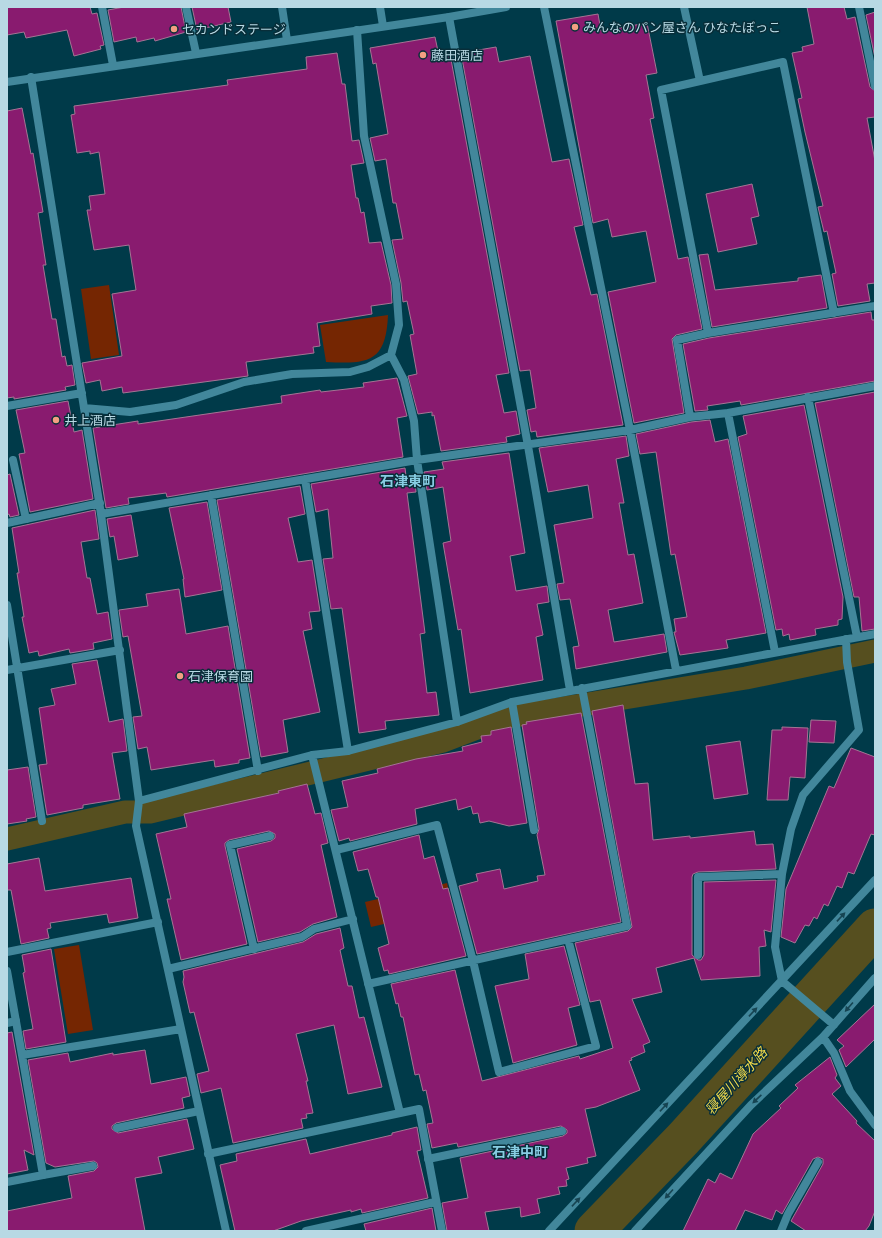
<svg xmlns="http://www.w3.org/2000/svg" width="882" height="1238" font-family="'Crimson Pro','Noto Sans JP',serif">
  <rect width="100%" height="100%" fill="#003a49"/>
  <!-- green -->
  <path fill="#752602" d="M109,285L119,355L91,359L81,289Z
    M388,315C386,363 368,364 326,362L320,325Z
    M447,883L453,908L371,927L365,902Z
    M79,945L93,1030L68,1034L54,949Z"/>
  <g fill="none" stroke-linecap="round" stroke-linejoin="round">
    <!-- canal -->
    <path stroke="#564f1f" stroke-width="23" d="M7,839L125,812H150L443,741L503,718L746,678L875,651"/>
    <!-- river -->
    <path stroke="#564f1f" stroke-width="39" d="M594,1231L683,1139L875,928"/>
  </g>
  <!-- building -->
  <path fill="#891b6f" stroke="#a57494" d="M7,7H90L92,14L97,13L104,45L100,46L101,49L74,56L67,30L26,38L24,32L7,35Z
    M124,7H181L186,32L155,41L154,38L137,42L136,37L114,42L108,10Z
    M192,7H228L231,22L197,30Z
    M807,7H844L847,19L855,17L870,87L875,91V117L867,118L875,161V283L867,284L870,301L838,306L832,274L836,273L827,231L824,232L818,207L823,206L805,132L798,99L802,98L792,53L803,51L802,47L814,44Z
    M875,12V58L866,15Z
    M598,14L601,31L647,23L657,73L646,75L654,118L650,119L678,259L688,257L702,329L676,335L672,339L684,413L634,423L608,292L656,282L646,231L612,237L608,219L593,223L556,21Z
    M435,37L439,56L450,54L509,373L496,375L504,413L516,411L520,434L506,437L507,442L441,451L434,415L432,416V412L418,414L408,376L417,374L410,335L414,334L407,301L403,302L401,283L392,240L403,239L396,203H393L386,159L375,161L370,138L388,134L376,63L373,64L370,48Z
    M496,47L499,62L530,56L552,162L569,159L583,225L574,227L591,295L597,294L623,425L537,437L536,431L531,432L527,410L536,408L530,370L520,371L461,53Z
    M337,53L342,84H345L352,141L359,140L364,163L351,165L356,198H358L361,213L364,212L369,243L381,242L391,285L392,303L371,306L372,314L317,323L320,346L313,347L314,353L246,362L248,376L123,393L122,387L102,391L100,380L86,383L82,363L122,356L112,294L136,290L129,245L94,250L87,210H91L89,196L105,194L99,152L90,154V151L77,153L71,115L75,114L74,106L228,85L227,80L307,69L306,57Z
    M22,108L31,154L33,153L43,212L38,213L46,265H43L52,319H56L62,357L65,356L67,366L72,365L75,385L65,387L66,390L14,399V397L7,398V111Z
    M752,184L759,216L751,218L757,244L718,252L706,194Z
    M708,254L715,290L798,281V278L821,275L827,308L712,327L699,255Z
    M871,312L872,320H875V381L741,405L740,401L707,406L708,410L695,411L683,344L709,338Z
    M397,378L407,416L397,418L403,457L167,497L166,493L128,498L129,504L106,508L93,428L138,421V424L282,403L281,396L320,390L321,392L364,387L363,383Z
    M875,392V629L862,631L859,597H854L815,403Z
    M68,401L74,432L82,430L93,499L30,512L19,454L25,453L16,410Z
    M804,405L843,597L842,619L838,620V625L815,629L816,635L790,640L789,634L783,636L782,629L776,630L738,437L747,434L743,416Z
    M710,420L715,442L728,439L766,633L726,640L728,648L680,655L674,632H676L674,619L687,617L675,554L671,555L656,452L640,454L636,434L691,422Z
    M626,436L629,456L616,459L624,503H619L628,555L634,554L643,603L608,610L614,642L664,634L667,652L576,669L573,647L579,646L570,599L560,600L557,584L564,583L554,525L593,518L588,485L548,492L539,448Z
    M509,453L525,553L510,556L516,591L547,586L549,602L537,604L543,635L536,637L543,680L470,693L461,629L458,630L443,543L451,541L443,487L427,490L424,472L444,469L442,462Z
    M405,468L406,476L414,474L416,492L407,493L425,633L420,634L427,693L436,692L439,715L385,721L386,729L359,733L342,608L331,609L323,559L333,558L328,509L316,512L311,484Z
    M10,474L19,515L10,517L9,514L7,515V475Z
    M300,486L305,514L288,518L298,562L312,560L320,611L309,612L312,629L303,631L320,712L283,720L288,752L261,757L217,500Z
    M207,502L222,590L185,597L183,579H184L169,508Z
    M95,510L99,539L81,542L87,578H90L97,614L108,612L112,639L93,643L94,649L70,653L69,649L39,656L38,651L29,653L22,617H24L17,573H19L12,528Z
    M131,515L138,556L118,560L114,536L110,537L107,519Z
    M179,589L186,634L228,626L250,758L239,760V763L215,767L214,760L151,770L147,747L138,749L133,717L142,716L128,636L123,637L119,610L148,606L146,594Z
    M97,660L109,722L123,719L127,751L112,753L120,799L83,805V808L47,815L39,765L47,764L39,708L55,705L51,689L76,684L72,664Z
    M623,705L635,784L648,783L653,840L690,836V838L754,831L756,845L773,844L776,869L698,872L693,874L692,877V955L698,960H701L704,955V882L776,880L771,932L764,930L766,946L759,947L760,976L701,980L694,958L656,968L662,992L632,999L650,1042L643,1045L645,1052L631,1058L632,1060L629,1061L640,1090L596,1107L585,1109L596,1156L587,1158L588,1163L566,1168L569,1179L566,1180L567,1186L558,1187L560,1194L537,1199L540,1213L521,1217L520,1207L485,1212L489,1231H447L442,1203L468,1198L460,1158L563,1136L567,1133V1130L561,1126L458,1147L457,1143L432,1148L427,1124L433,1123L426,1090L423,1091L419,1074L415,1075L403,1017H401L398,1003L396,1004L391,984L455,970L482,1081L579,1056L580,1059L613,1048L600,1000L590,1002L575,943L628,931L632,927L592,711Z
    M581,713L621,922L477,954L459,886L478,881L476,874L500,869L504,889L538,881L537,876L545,875L537,835L539,829L522,725L527,724L526,722Z
    M811,720L836,721L834,743L809,742Z
    M511,727L527,823L509,826L489,821L480,823L478,813L473,814L471,806L458,810L456,799L415,809L417,824L350,841L349,838L339,841L331,810L348,807L342,781L378,773L377,769L416,759L463,751L462,747L482,742L481,736L491,735V731Z
    M782,727L808,728L805,778L790,777L788,800H767L772,730H782Z
    M740,741L748,794L714,799L706,746Z
    M851,748L875,757V835L871,834L854,874L848,872L842,888L837,886L828,906L824,904L817,919L814,917L809,926L805,925L795,943L781,937L786,889L829,786L834,788Z
    M28,767L36,817L26,819L27,821L7,824V770Z
    M307,784L315,814L321,813L328,843L321,845L337,917L313,924L300,932L258,942L237,849L271,841L275,838V834L269,831L229,840L225,843V846L247,944L181,960L167,899H171L156,834L187,827L184,814L279,793L278,791Z
    M419,835L424,859L434,856L443,889L448,888L466,956L389,974L388,970L384,971L378,948L389,944L378,897H376L368,869L358,871L353,852Z
    M39,858L45,891L131,878L138,918L109,923L107,914L50,923L51,928L47,929L49,938L21,944L11,890H7V864Z
    M340,928L344,948L340,950L348,986H352L359,1018L364,1017L382,1087L348,1094L334,1025L296,1034L308,1081H306L313,1113L306,1114L307,1118L301,1119L303,1128L233,1143L221,1088L201,1093L197,1074L209,1071L194,1012L190,1013L183,982L184,977L183,971L303,942L316,934Z
    M564,946L580,1005L568,1008L577,1045L513,1063L495,986L529,979L525,954Z
    M51,949L66,1042L26,1049L23,1031L33,1029L23,973L25,972L22,955Z
    M875,1004V1039L846,1067L839,1050L844,1046L837,1040Z
    M12,1032L34,1155L24,1150L28,1170L7,1174V1033Z
    M145,1050L151,1084L186,1077L190,1096L182,1098L184,1108L116,1123L112,1126V1129L118,1133L187,1119L194,1149L158,1157L162,1173L135,1178L145,1231H7V1211L72,1198L68,1176L94,1171L98,1167L97,1163L94,1161L55,1167L46,1163L28,1060L68,1053L70,1062L113,1053V1055Z
    M830,1057L837,1075L835,1078L841,1086L832,1094L857,1121L856,1123L875,1141V1211L869,1226L865,1231H806L791,1221L823,1164V1159L818,1157L813,1159L782,1214L776,1210L772,1220L745,1210L735,1231H683L708,1179L715,1183L720,1173L732,1179L753,1134L781,1108L779,1106L798,1088L795,1085Z
    M417,1127L421,1150L417,1151L428,1198L362,1213L361,1209L351,1212V1210L301,1221L273,1231H235L220,1165L237,1161L236,1154L306,1139L310,1154L392,1135V1133Z
    M432,1208L436,1231H366L364,1224Z"/>
  <g fill="none" stroke-linecap="round" stroke-linejoin="round">
    <!-- service -->
    <path stroke="#42879b" stroke-width="8" d="M102,7L113,65
      M186,7L196,53
      M13,460L26,519
      M512,702L534,830
      M7,1023L16,1021
      M117,1128L199,1111
      M428,1159L562,1131
      M43,1175L93,1166"/>
    <!-- minor -->
    <path stroke="#42879b" stroke-width="8" d="M282,7L287,40
      M380,7L383,26
      M544,7L630,430L676,670
      M684,7L700,81
      M859,7L875,86
      M449,17L528,446L570,690
      M357,30L364,136L396,284L399,325L391,355L404,380L414,421L417,460L457,722
      M31,77L101,514L139,801L136,826L226,1231
      M708,333L661,90L783,62L834,313
      M808,397L857,637
      M7,406L82,393
      M84,408L130,412L176,405L244,382L292,374L350,372L368,367L391,355
      M728,413L775,652
      M690,417L677,340L708,333L875,306
      M305,479L348,751
      M211,495L258,771
      M101,514L417,460L630,430L690,417L728,413L875,386
      M7,523L100,503
      M7,605L42,821
      M7,670L120,650
      M312,755L400,1113
      M139,801L312,755L348,751L457,722L512,702L875,634
      M336,850L437,825L473,961L499,1072L596,1046L568,939
      M254,949L230,845L270,836
      M7,952L158,922
      M698,955V877L782,874
      M168,969L302,937L314,929L353,919
      M7,971L22,1055L181,1029
      M368,984L627,926L582,688
      M834,1025L782,981L775,947L782,874L791,829L803,795L859,730L847,662L846,639
      M823,1037L834,1053L850,1091L875,1125
      M208,1154L419,1109L442,1231
      M7,1182L43,1175L22,1055
      M306,1231L435,1202
      M549,1231L875,880
      M635,1231L751,1105L823,1037L875,978
      M781,1231L788,1214L818,1162"/>
    <!-- tertiary -->
    <path stroke="#42879b" stroke-width="8" d="M7,82L449,17L506,7"/>
  </g>
  <!-- one-way arrows -->
  <defs><path id="oneway-solid" d="M-6-.8H1V-3.2L6.5 0L1 3.2V.8H-6Z"/></defs>
  <g fill="#164452">
    <use href="#oneway-solid" transform="translate(841 917) rotate(-47)"/>
    <use href="#oneway-solid" transform="translate(849 1007) rotate(131)"/>
    <use href="#oneway-solid" transform="translate(753 1012) rotate(-47)"/>
    <use href="#oneway-solid" transform="translate(757 1099) rotate(137)"/>
    <use href="#oneway-solid" transform="translate(664 1107) rotate(-47)"/>
    <use href="#oneway-solid" transform="translate(669 1194) rotate(132)"/>
    <use href="#oneway-solid" transform="translate(576 1202) rotate(-47)"/>
  </g>
  <!-- markers -->
  <g fill="#f39f82" stroke="#082e39" stroke-width="1.5">
    <circle cx="575" cy="27" r="4"/>
    <circle cx="174" cy="29" r="4"/>
    <circle cx="423" cy="55" r="4"/>
    <circle cx="56" cy="420" r="4"/>
    <circle cx="180" cy="676" r="4"/>
  </g>
  <g text-anchor="middle" dominant-baseline="central" stroke-width="3" stroke-linejoin="round" paint-order="stroke">
    <!-- poi labels -->
    <g font-size="13" fill="#b8d9e4" stroke="#082e39" text-anchor="start">
      <text x="583" y="27">みんなのパン屋さん ひなたぼっこ</text>
      <text x="182" y="29">セカンドステージ</text>
      <text x="431" y="55">藤田酒店</text>
      <text x="64" y="420">井上酒店</text>
      <text x="188" y="676">石津保育園</text>
    </g>
    <!-- neighbourhood labels -->
    <g font-size="14" font-weight="bold" fill="#88cde3" stroke="#082e39">
      <text x="408" y="481">石津東町</text>
      <text x="520" y="1152">石津中町</text>
    </g>
    <!-- water labels -->
    <g font-size="14" font-style="italic" fill="#f0d94a" stroke="#082e39">
      <text transform="translate(736 1081) rotate(-48)">寝屋川導水路</text>
    </g>
  </g>
  <!-- border -->
  <rect width="882" height="1238" fill="none" stroke="#b8d9e4" stroke-width="16"/>
</svg>
